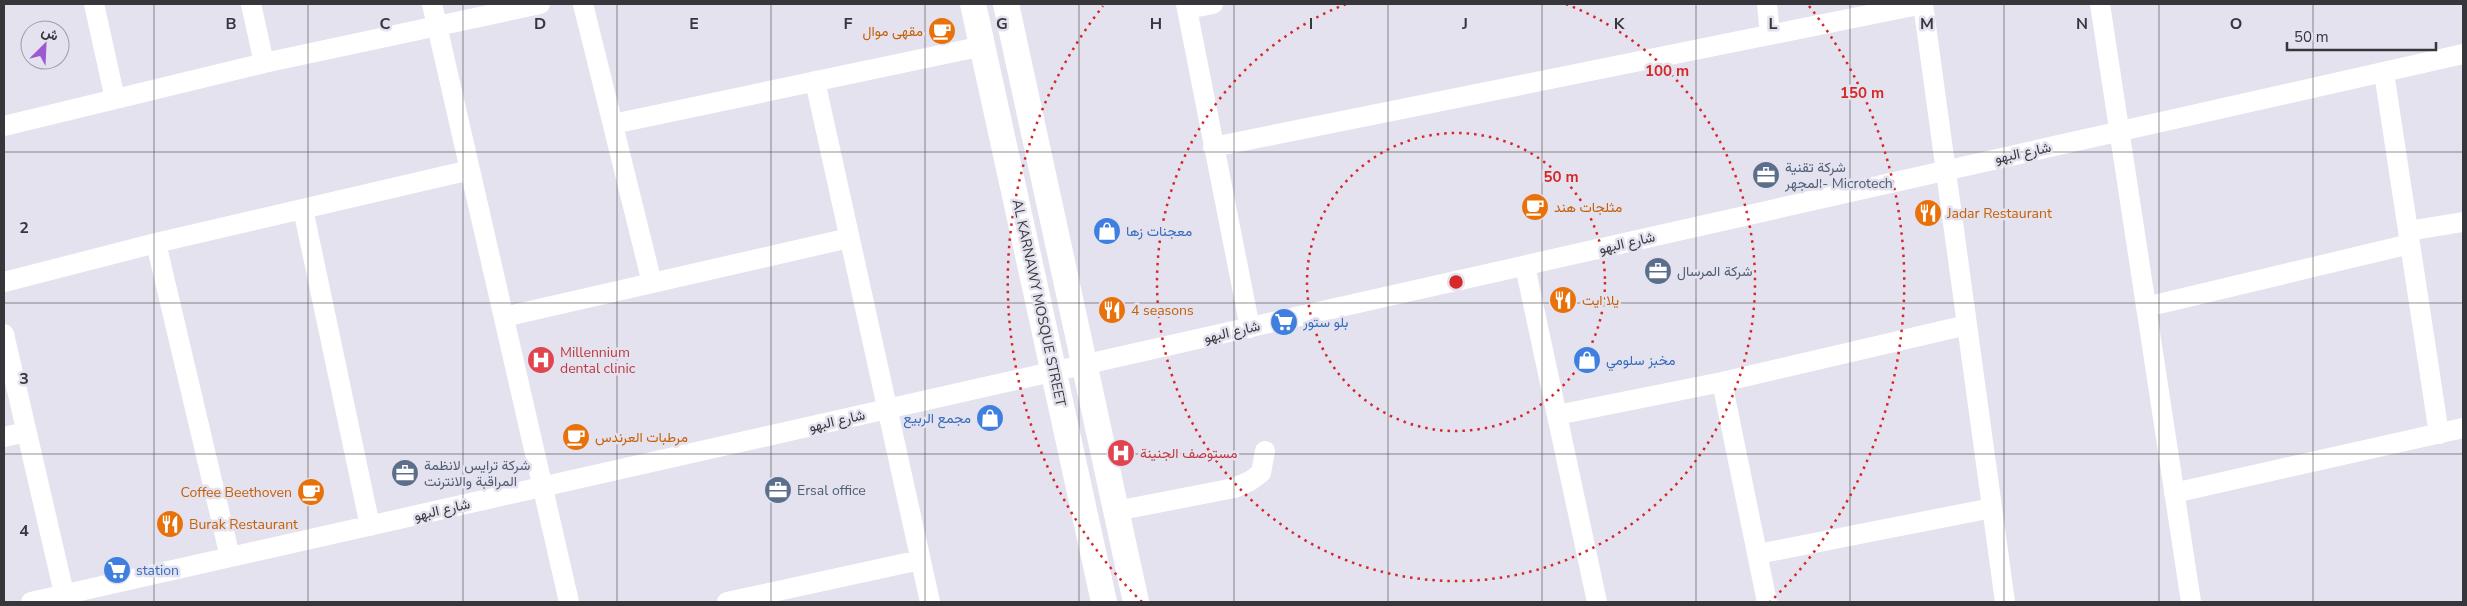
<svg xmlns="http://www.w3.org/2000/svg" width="2467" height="606" font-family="'Nunito Sans',Vazirmatn,sans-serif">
  <rect width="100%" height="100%" fill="#e4e2ee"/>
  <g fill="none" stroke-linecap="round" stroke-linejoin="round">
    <!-- minor -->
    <path stroke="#fff" stroke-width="20" d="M94,4L115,99
      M251,4L264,63
      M432,4L569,602
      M583,4L652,283
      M1186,4L1250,328
      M1767,4L1770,35
      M1923,4L2005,602
      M2100,4L2191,602
      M1187,9L1213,4
      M2384,73L2439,434
      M815,81L930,602
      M613,124L983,46
      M4,126L264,63L540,4
      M1213,147L1923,4
      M303,209L370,526
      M2408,231L2463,222
      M156,243L230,557
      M1525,266L1597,602
      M4,282L156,243L470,170
      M2146,307L2410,244
      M504,317L849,238
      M4,334L66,602
      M1722,382L1767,602
      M1557,415L1722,382L1967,325
      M4,437L26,432
      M2174,493L2463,428
      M1116,511L1234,488L1250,481L1261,473L1265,451
      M1758,554L1992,508
      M31,602L2463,54
      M727,602L920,560"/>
    <!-- major -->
    <path stroke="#fff" stroke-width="26" d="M973,4L1104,602
      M1006,4L1136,602"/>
  </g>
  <!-- grid -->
  <path fill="none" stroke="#37363b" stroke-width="1" stroke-opacity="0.55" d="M154,4V602M308,4V602M463,4V602M617,4V602M771,4V602M925,4V602M1079,4V602M1234,4V602M1388,4V602M1542,4V602M1696,4V602M1850,4V602M2004,4V602M2159,4V602M2313,4V602M4,152H2463M4,303H2463M4,454H2463"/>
  <!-- distance rings -->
  <g fill="none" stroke="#d62828" stroke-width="2.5" stroke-dasharray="2.5 5">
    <circle cx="1456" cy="282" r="149"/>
    <path d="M1566 4A299 299 0 1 1 1346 4"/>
    <path d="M1142 602A448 448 0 0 1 1103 6M1809 6A448 448 0 0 1 1770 602"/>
  </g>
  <!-- icons -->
  <defs>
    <g id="cafe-disc" transform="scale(1.4375)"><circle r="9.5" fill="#e8710a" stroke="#e4e2ee"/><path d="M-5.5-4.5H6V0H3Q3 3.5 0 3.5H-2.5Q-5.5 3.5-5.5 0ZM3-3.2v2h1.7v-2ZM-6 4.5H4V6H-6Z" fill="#fff"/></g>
    <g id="office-disc" transform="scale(1.4375)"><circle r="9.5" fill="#5c6f8a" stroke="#e4e2ee"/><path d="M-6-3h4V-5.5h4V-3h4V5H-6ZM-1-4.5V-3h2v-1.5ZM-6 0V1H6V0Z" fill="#fff"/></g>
    <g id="restaurant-disc" transform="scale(1.4375)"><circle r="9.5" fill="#e8710a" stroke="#e4e2ee"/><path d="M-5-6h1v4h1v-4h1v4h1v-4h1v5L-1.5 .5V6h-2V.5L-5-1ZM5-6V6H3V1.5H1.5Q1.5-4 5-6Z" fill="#fff"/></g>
    <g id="shop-disc" transform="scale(1.4375)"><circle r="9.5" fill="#3f7fe0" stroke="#e4e2ee"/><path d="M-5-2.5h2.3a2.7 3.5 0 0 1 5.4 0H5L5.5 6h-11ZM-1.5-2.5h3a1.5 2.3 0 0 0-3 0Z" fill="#fff"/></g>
    <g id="supermarket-disc" transform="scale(1.4375)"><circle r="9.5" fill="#3f7fe0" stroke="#e4e2ee"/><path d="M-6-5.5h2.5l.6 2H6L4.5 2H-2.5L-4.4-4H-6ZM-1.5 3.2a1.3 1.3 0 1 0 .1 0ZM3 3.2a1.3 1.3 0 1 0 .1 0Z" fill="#fff"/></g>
    <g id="hospital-disc" transform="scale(1.4375)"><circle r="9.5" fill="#e0444e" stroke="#e4e2ee"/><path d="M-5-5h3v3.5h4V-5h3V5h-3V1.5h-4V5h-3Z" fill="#fff"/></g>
  </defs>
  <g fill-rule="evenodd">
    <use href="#cafe-disc" x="942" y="31"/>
    <use href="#office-disc" x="1766" y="175"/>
    <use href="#cafe-disc" x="1535" y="207"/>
    <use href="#restaurant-disc" x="1928" y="213"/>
    <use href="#shop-disc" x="1107" y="231"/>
    <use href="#office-disc" x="1658" y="271"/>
    <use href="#restaurant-disc" x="1563" y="300"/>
    <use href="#restaurant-disc" x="1112" y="310"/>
    <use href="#supermarket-disc" x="1284" y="322"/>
    <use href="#hospital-disc" x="541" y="360"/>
    <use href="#shop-disc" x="1587" y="360"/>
    <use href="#shop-disc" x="990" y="418"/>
    <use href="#cafe-disc" x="576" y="437"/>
    <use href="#hospital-disc" x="1121" y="453"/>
    <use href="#office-disc" x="405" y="473"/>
    <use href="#office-disc" x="778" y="490"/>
    <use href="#cafe-disc" x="311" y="492"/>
    <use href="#restaurant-disc" x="170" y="524"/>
    <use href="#supermarket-disc" x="117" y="570"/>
  </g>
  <g text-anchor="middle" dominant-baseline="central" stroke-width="5" stroke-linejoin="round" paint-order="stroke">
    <!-- food labels -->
    <g font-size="14" fill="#c56008" stroke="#e4e2ee" text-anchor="start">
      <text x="923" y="31" text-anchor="end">مقهى موال</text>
      <text x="1554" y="207">مثلجات هند</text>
      <text x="1947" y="213">Jadar Restaurant</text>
      <text x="1582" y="300">يلا ايت</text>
      <text x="1131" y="310">4 seasons</text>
      <text x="595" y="437">مرطبات العرندس</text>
      <text x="292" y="492" text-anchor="end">Coffee Beethoven</text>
      <text x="189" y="524">Burak Restaurant</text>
    </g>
    <!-- street labels -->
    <g font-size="14" fill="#37363b" stroke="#e4e2ee">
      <text transform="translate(2023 153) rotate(-12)">شارع البهو</text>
      <text transform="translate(1627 243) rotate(-13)">شارع البهو</text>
      <text transform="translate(1039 303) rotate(78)">AL KARNAWY MOSQUE STREET</text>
      <text transform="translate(1232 332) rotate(-13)">شارع البهو</text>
      <text transform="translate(837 421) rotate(-13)">شارع البهو</text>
      <text transform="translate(442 510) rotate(-13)">شارع البهو</text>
    </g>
    <!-- service labels -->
    <g font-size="14" fill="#4e5e75" stroke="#e4e2ee" text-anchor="start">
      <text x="1785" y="167">شركة تقنية<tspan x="1785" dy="16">المجهر- Microtech</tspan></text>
      <text x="1677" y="271">شركة المرسال</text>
      <text x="424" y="465">شركة ترايس لانظمة<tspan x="424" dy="16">المراقبة والانترنت</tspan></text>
      <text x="797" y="490">Ersal office</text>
    </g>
    <!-- shop labels -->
    <g font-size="14" fill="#366cbe" stroke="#e4e2ee" text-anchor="start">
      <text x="1126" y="231">معجنات زها</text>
      <text x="1303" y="322">بلو ستور</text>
      <text x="1606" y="360">مخبز سلومي</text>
      <text x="971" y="418" text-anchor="end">مجمع الربيع</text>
      <text x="136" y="570">station</text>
    </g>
    <!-- health labels -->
    <g font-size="14" fill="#be3a42" stroke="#e4e2ee" text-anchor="start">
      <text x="560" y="352">Millennium<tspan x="560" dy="16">dental clinic</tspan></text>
      <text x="1140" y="453">مستوصف الجنينة</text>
    </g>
  </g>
  <g font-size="16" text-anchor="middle" font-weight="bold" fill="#37363b" stroke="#e4e2ee" stroke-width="5" stroke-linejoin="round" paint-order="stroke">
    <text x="231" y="29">B</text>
    <text x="385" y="29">C</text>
    <text x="540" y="29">D</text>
    <text x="694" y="29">E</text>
    <text x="848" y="29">F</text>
    <text x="1002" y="29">G</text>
    <text x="1156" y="29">H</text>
    <text x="1311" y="29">I</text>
    <text x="1465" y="29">J</text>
    <text x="1619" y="29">K</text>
    <text x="1773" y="29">L</text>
    <text x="1927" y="29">M</text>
    <text x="2082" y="29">N</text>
    <text x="2236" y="29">O</text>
    <text x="24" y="233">2</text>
    <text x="24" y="384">3</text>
    <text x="24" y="536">4</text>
  </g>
  <circle cx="1456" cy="282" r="8" fill="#d62828" stroke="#e4e2ee" stroke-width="2.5"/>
  <g font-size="15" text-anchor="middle" font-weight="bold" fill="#d62828" stroke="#e4e2ee" stroke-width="5" stroke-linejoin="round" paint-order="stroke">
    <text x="1667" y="76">100 m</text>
    <text x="1862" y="98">150 m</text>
    <text x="1561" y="182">50 m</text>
  </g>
  <!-- border -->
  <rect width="2467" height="606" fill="none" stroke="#37363b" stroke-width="10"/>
  <!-- north arrow -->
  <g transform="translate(45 45) rotate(24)"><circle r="24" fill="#e4e2ee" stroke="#9f9da6"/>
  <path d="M0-4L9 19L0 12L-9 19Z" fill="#9d5bd1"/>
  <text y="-8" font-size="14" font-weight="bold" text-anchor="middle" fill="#37363b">ش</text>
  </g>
  <!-- scale -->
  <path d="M2287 42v8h149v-8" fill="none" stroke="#37363b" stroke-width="2.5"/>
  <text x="2294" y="42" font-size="15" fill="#37363b" stroke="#e4e2ee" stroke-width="4" paint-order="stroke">50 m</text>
</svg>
